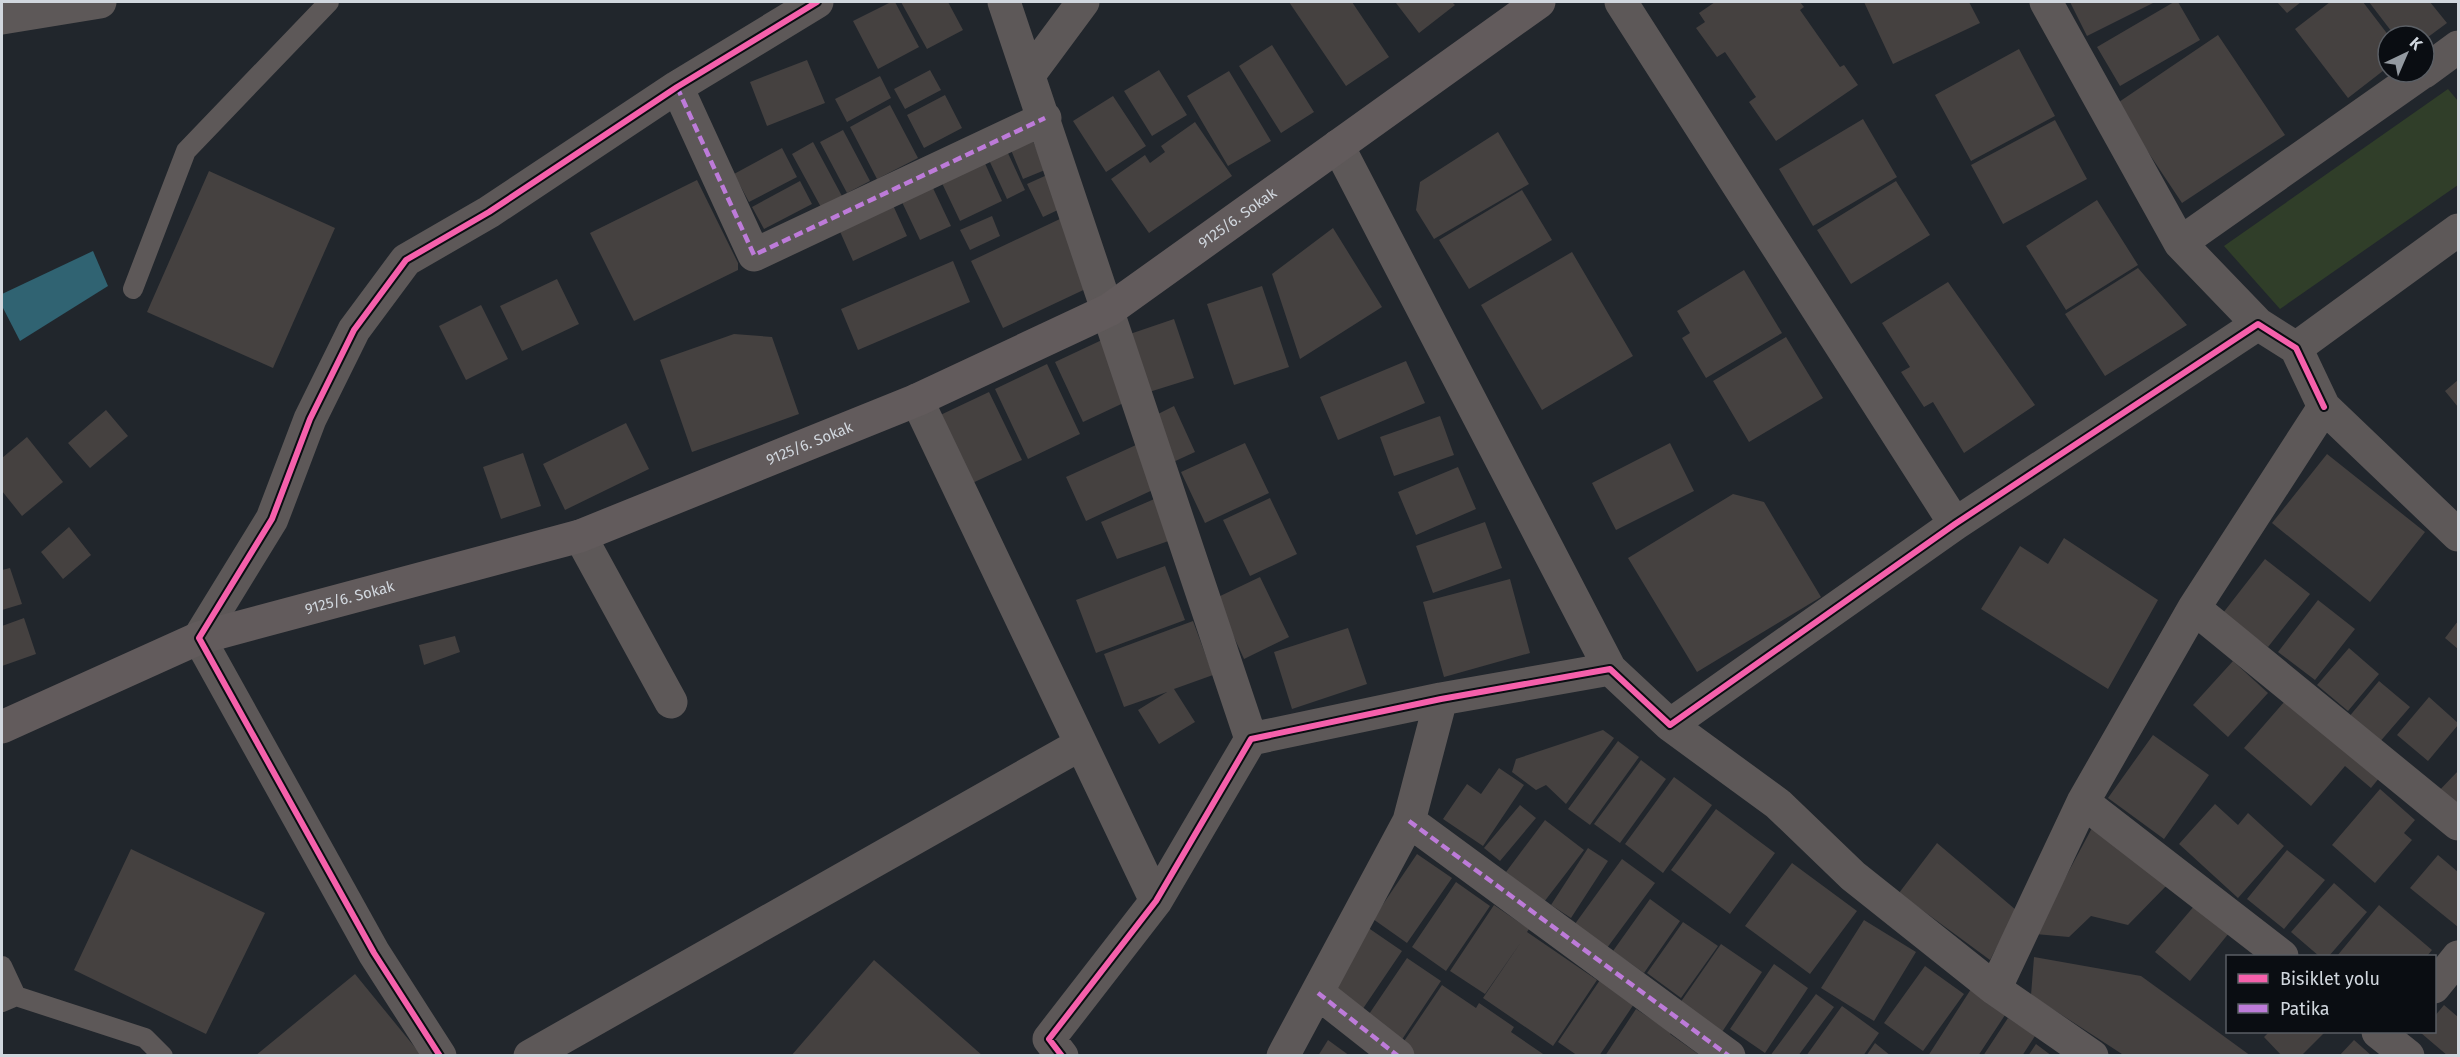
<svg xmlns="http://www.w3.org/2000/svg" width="2460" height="1057" font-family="'Fira Sans',sans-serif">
  <rect width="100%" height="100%" fill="#21262c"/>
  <!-- green -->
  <path fill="#303e29" d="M2448,89L2458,101V185L2280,309L2224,246Z"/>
  <!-- water -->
  <path fill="#306372" d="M93,251L108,286L20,341L2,306V294Z"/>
  <!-- building -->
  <path fill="#454140" d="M891,2H895L919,47L878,69L853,21Z
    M901,2H948L963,30L927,49Z
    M1289,2H1352L1389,57L1346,86Z
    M1397,2H1452L1455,5L1419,33L1396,3Z
    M1715,2H1800L1804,7L1800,10L1840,67L1844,65L1858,85L1776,141L1749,102L1756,97L1725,52L1717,57L1696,28L1705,22L1699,13Z
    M1864,2H1969L1980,23L1893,64Z
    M2070,2H2153V3L2087,36Z
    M2174,2H2178L2200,40L2120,86L2097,47Z
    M2277,2H2301L2287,13Z
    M2330,2H2363L2389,36L2388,67L2348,98L2295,29Z
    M2369,2H2430L2447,23L2424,40V36H2395Z
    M2218,35L2285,135L2182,203L2116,104Z
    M1272,45L1314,112L1281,133L1239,66Z
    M2019,49L2055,116L1971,161L1935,95Z
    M807,60L825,103L767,126L750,82Z
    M930,70L941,90L905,109L894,89Z
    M1159,70L1187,115L1152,136L1124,91Z
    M1229,71L1271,141L1228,166L1187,96Z
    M880,76L891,98L847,122L835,99Z
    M945,95L962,128L924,148L907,115Z
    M1113,96L1146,146L1106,172L1073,121Z
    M890,105L918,158L877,179L850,127Z
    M1863,119L1897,177L1813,226L1779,169Z
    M2055,120L2087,179L2003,224L1971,165Z
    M1195,122L1232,176L1149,233L1111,179L1145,155L1150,163L1165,152L1161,146Z
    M843,130L870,181L847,193L820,142Z
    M1498,132L1529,184L1434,239L1416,210L1420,182Z
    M1033,141L1045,170L1023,179L1011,150Z
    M813,142L843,198L822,209L792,154Z
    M782,148L797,177L749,202L734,174Z
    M1007,151L1025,190L1007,199L989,160Z
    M983,159L1002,201L960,221L940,179Z
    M209,171L335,228L273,368L147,312Z
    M1047,175L1062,208L1043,217L1027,184Z
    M697,180L738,263V270L634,321L590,233Z
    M800,181L812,204L764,229L752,207Z
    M1896,181L1930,235L1851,284L1817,230Z
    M932,186L951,226L920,240L901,200Z
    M1522,190L1552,240L1469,289L1439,240Z
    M2097,200L2138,265L2066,310L2026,246Z
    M892,203L907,236L853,261L838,227Z
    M992,216L1000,236L970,250L960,230Z
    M1062,218L1094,285L1003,328L971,261Z
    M1333,228L1382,307L1300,359L1272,274Z
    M1572,252L1633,356L1542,410L1481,305Z
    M953,261L970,302L858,350L841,309Z
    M2138,268L2187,325L2105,376L2065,314Z
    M1744,270L1782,333L1706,378L1682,338L1690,333L1677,311Z
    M557,279L579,324L522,351L500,306Z
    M1948,282L2035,405L1964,453L1933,402L1924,407L1901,372L1910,367L1882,323Z
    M1262,286L1289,367L1234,385L1207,304Z
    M481,305L508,359L466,380L439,326Z
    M1174,319L1194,378L1146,393L1127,335Z
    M734,334L772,337L799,414L692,452L660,360Z
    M1786,337L1823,398L1749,442L1713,381Z
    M1104,339L1132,399L1083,422L1055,362Z
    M1406,361L1425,403L1338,440L1320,397Z
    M1047,364L1080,434L1028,459L995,389Z
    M2458,380V407L2445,391Z
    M989,392L1022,460L966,486L934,418Z
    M1174,406L1195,452L1171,463L1150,418Z
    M106,410L128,436L90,468L68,443Z
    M1440,416L1454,455L1394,476L1380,437Z
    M626,423L649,469L565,510L543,464Z
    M27,437L63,482L22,516L2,491V458Z
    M1245,443L1269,493L1205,523L1181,472Z
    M1670,443L1694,491L1616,530L1592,483Z
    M1136,445L1157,488L1086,521L1066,477Z
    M523,453L541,506L501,519L483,467Z
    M2327,454L2425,532L2370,602L2272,523Z
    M1458,467L1476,509L1416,535L1398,492Z
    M1733,494L1764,502L1821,597L1697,672L1628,558Z
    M1159,497L1180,537L1117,559L1101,522Z
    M1270,498L1297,554L1250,576L1223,520Z
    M1485,522L1502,568L1433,593L1416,546Z
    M69,527L91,555L63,579L41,552Z
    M2064,538L2158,600L2108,689L1981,609L2020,546L2048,564Z
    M2265,559L2310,594L2268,647L2223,613Z
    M1165,566L1185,620L1096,653L1076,600Z
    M10,568L22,604L2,610V570Z
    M1260,577L1289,637L1244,659L1216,598Z
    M1510,579L1530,653L1444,677L1423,602Z
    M2318,600L2355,629L2315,680L2278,652Z
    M24,618L36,654L2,666V626Z
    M1193,621L1213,675L1174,689L1195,722L1159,744L1138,710L1167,692L1124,707L1104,654Z
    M2458,621V649L2445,638Z
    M1348,628L1367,684L1292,709L1274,652Z
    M455,636L460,652L424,665L419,645Z
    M2349,648L2379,674L2348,711L2317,685Z
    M2233,661L2268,693L2228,737L2193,705Z
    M2379,681L2410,707L2378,744L2348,718Z
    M2292,693L2384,772L2371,788L2345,766L2311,806L2244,748Z
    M2429,697L2458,723V725L2428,761L2397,735Z
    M1603,730L1614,738L1566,804L1546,785L1536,790L1512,772L1516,759Z
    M2153,735L2209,775L2164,839L2108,798Z
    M1618,741L1639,757L1590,825L1568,809Z
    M1641,760L1666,779L1620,843L1594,824Z
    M1499,768L1524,785L1483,846L1443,819L1467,784L1481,794Z
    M2458,771V819L2434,796Z
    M1674,777L1712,805L1663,873L1625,844Z
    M2380,789L2415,820L2404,833L2412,840L2375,883L2332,845Z
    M2215,804L2238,825L2248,813L2284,846L2238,898L2179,844Z
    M1520,805L1536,818L1500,861L1484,848Z
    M1716,809L1775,853L1730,914L1671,870Z
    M1545,820L1584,850L1544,902L1506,872Z
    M2092,828L2169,883L2128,925L2091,916L2069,937L2035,934Z
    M1937,843L2016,910L1990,960L1899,893Z
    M1588,848L1608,861L1571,918L1551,905Z
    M131,849L265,913L206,1034L74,970Z
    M2287,850L2325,880L2284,929L2247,899Z
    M1417,854L1452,878L1407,943L1373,919Z
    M2438,855L2458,872V927L2410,888Z
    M1622,859L1655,883L1604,952L1572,928Z
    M1792,863L1857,911L1810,974L1745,926Z
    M1456,882L1490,906L1446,971L1412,947Z
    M2334,883L2367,912L2329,956H2319L2291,932Z
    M1650,899L1680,921L1644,973L1613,951Z
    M1494,905L1529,929L1527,932L1597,980L1553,1046L1483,998L1521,942L1485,994L1450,971Z
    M2195,905L2229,933L2190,981L2155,952Z
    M2379,905L2432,950L2427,956H2337Z
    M1864,920L1916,952L1874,1021L1821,988Z
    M1683,922L1718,946L1681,998L1647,973Z
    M1367,927L1402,951L1358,1016L1323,992Z
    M1721,944L1762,972L1722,1032L1680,1003Z
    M2034,957L2141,976L2251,1056H2125L2031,995Z
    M1407,958L1441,981L1397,1047L1363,1023Z
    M874,960L983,1056H791Z
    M1774,964L1808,988L1765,1053L1730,1029Z
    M1925,966L1964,994L1923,1051L1884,1023Z
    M355,974L422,1056H255Z
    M1602,977L1636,1001L1599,1056H1578L1558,1042Z
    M1442,985L1476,1008L1479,1003L1514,1027L1511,1032L1546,1056H1406L1398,1050Z
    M1971,989L2007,1012L1978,1056H1928Z
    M1816,994L1834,1007L1798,1056H1770Z
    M2444,1005L2458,1017V1056H2448L2421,1033L2423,1032H2434V1017Z
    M1842,1006L1879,1033L1863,1056H1806Z
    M1636,1009L1671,1032L1670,1034L1701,1056H1605Z
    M2008,1018L2035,1036L2022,1056H1983Z
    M2269,1032H2325L2301,1056H2282L2264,1037Z
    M1328,1040L1350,1056H1318Z
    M2354,1040L2372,1056H2339Z
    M1875,1043L1891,1056H1866Z
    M2036,1044L2052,1056H2028Z"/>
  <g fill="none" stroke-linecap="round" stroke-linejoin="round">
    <!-- lane -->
    <path stroke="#5d5858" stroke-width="20" d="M133,289L186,151L329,2
      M2,966L16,996
      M2,1002L16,996L145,1038L163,1056"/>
    <!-- street -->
    <path stroke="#5d5858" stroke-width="33" d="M1004,2L1251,739
      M1621,2L1955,524
      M2046,2L2180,243L2258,324
      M2,18L100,2
      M2424,72L2458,47
      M1029,75L1083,2
      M677,87L754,255L1045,118
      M1338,146L1610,669
      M2180,243L2423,72
      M2296,348L2458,230
      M917,400L1156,901
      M580,536L671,702
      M2194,608L2458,824
      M1670,725L1778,804L1853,876L1995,989L2092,1056
      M2083,802L2282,956
      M1409,821L1729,1056
      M2434,987L2458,957
      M1995,989L2083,802L2194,608L2324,407L2458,535
      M1318,993L1398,1056
      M2378,1032L2408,1056
      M440,1056L374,953L199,638L272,519L310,419L354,330L406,260L489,212L677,87L817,2
      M530,1056L1081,744
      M1062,1056L1049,1039L1156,901L1251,739L1441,699L1610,669L1670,725L1955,524L2258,324L2296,348L2324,407
      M1283,1056L1409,821L1441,699"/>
    <!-- secondary -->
    <path stroke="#625b5c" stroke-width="33" id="s1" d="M2,727L199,638L580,536L917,400L1109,310L1539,2"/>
    <!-- quiet -->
    <path stroke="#bd7bd9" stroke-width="4.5" stroke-dasharray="9 4.5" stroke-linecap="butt" d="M677,87L754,255L1045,118
      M1409,821L1729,1056
      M1318,993L1398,1056"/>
    <!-- cycleway casing -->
    <g stroke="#0a0d12" stroke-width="10">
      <path id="cycleway" d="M440,1056L374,953L199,638L272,519L310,419L354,330L406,260L489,212L677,87L817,2
        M1062,1056L1049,1039L1156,901L1251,739L1441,699L1610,669L1670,725L1955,524L2258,324L2296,348L2324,407"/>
    </g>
    <!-- cycleway -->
    <use href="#cycleway" stroke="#f560ab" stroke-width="6"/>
  </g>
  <g text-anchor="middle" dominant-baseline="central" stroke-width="6" stroke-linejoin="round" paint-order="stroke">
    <!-- street labels -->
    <g font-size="15" fill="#d1d7de" stroke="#0a0d12">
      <text stroke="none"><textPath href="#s1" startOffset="1344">9125/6. Sokak</textPath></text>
      <text stroke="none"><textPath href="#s1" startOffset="858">9125/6. Sokak</textPath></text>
      <text stroke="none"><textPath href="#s1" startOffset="372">9125/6. Sokak</textPath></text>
    </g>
  </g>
  <!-- border -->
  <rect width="2460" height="1057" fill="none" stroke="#d1d7de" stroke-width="6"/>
  <!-- legend -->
  <rect x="2226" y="955" width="210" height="78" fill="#0a0d12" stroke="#5a5e64" stroke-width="1.5"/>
  <rect x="2238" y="974" width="30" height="9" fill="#f560ab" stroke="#5a5e64" stroke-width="1.5"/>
  <text x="2280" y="985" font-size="18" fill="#d1d7de">Bisiklet yolu</text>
  <rect x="2238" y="1004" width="30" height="9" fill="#bd7bd9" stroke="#5a5e64" stroke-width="1.5"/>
  <text x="2280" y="1015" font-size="18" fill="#d1d7de">Patika</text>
  <!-- north arrow -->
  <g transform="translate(2406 54) rotate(44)"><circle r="28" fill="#0a0d12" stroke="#5a5e64" stroke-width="1.5"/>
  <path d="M0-4.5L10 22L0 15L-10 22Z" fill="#9399a0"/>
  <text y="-9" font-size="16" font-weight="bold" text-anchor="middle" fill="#d1d7de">K</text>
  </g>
</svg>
